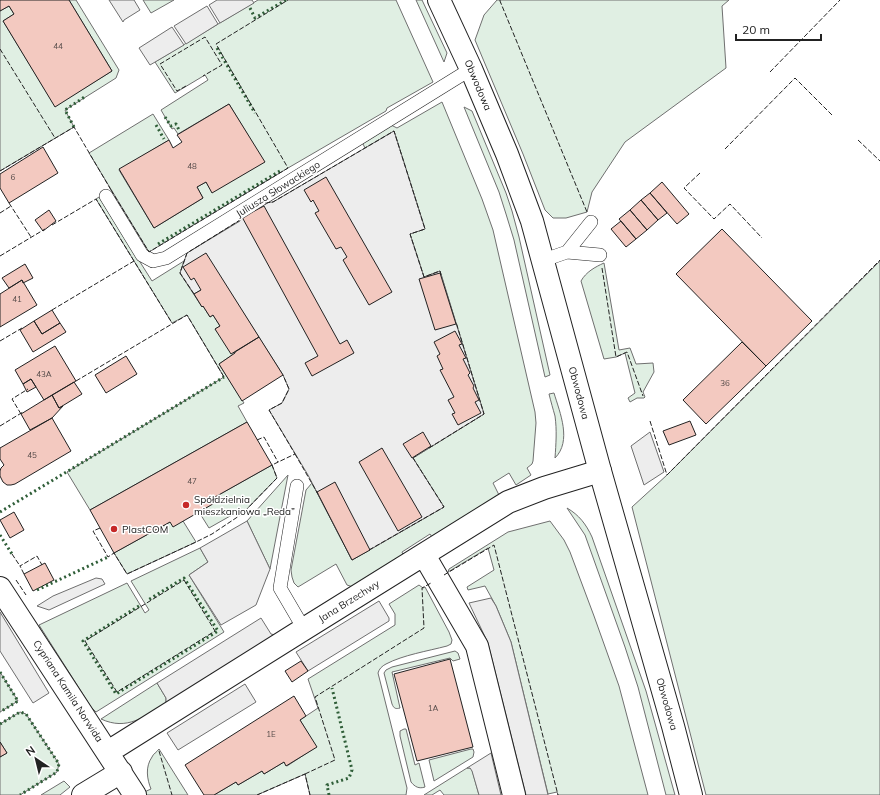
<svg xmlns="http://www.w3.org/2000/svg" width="880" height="795" font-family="Mulish,sans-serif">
  <rect width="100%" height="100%" fill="#fff"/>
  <!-- green -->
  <path fill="#e0efe3" stroke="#6f6f6f" d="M69,0H76L119,70L116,78L65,110L74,127L0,171V11L9,6L14,14L3,21L55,106L112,71Z
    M143,0H174L151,13Z
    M258,0H396L433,82L387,108L386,111L288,168L149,252L89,153L153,114L169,140L119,170L154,228L203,198L197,187L206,182L212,192L264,162L229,104L178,134L174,128L172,129L161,110L208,80L205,75L175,93L155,62Z
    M416,0H422L447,53L444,62Z
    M497,0H729L722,6L726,68L625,142L592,192L587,212L566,218H553L545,210L523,154L475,40L484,15Z
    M442,102L482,199L493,230L535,412L536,423L533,461L532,464L527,468L531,475L516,485L509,473L493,483L499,495L432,537L430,534L402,552L403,555L353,587L347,585L336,564L298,587L294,583L292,577L291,570L306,490L312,483L352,560L444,507L413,458L484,414L440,271L424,277L410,234L425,229L394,131L365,148L362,142L391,125L397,128Z
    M464,107L472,111L506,193L512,211L519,237L550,375L545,377L514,240L506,214L499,192Z
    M99,197L152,281L184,261L180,273L202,307L203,306L210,317L213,315L220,326L215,329L235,353L219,364L244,403L238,406L247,422L90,510L67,472L224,377L187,315L172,323L96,199Z
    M880,261V795H706L632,507L667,475Z
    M604,263L619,350L630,348L636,364L653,363L654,372L643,392L645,397L644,398H637L630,402L628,398L635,393L625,353L616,357L604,359L581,281C586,272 595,267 604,263Z
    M554,393C560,413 572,441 555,458C556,444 557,430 555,416C553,409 551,402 549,394Z
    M272,465L277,478L242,514L239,511L209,528L199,512L217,501L215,497Z
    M288,475L270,569L247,521Z
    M567,508C579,515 586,524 592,537L646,691L675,795H666L638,687L625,647L585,535Z
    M183,521L196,542L127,574L114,553L170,522Z
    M550,521L564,540L570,552L594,616L619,686L648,795H558L557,792L548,794L511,642L496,606L485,586L468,590L467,587L494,570L488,548L448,572L449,569L508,532Z
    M200,548L208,562L189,575L224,632L96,712L91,707L39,625L127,583L145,613L149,610L131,581Z
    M419,585L423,588L425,587L449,632L452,640L451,644L447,646C428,651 403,655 386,664C382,666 379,669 378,673L407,788L406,795H310L305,774L257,795H214L236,782L238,785L262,771L264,774L284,762L287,766L316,747L300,720L318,708L308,679L395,625V614L389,604Z
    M455,651L458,653L460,659L453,661L450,658L392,672L400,708C396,709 394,709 392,704L384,673L386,670L392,667Z
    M0,672L18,701L0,712Z
    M157,683L166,698V703C144,717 127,731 101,719Z
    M20,712L26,714L59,764L57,772L20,795H0V757L7,753L0,742V724Z
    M404,729H406L415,765L419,763L425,787C419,789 415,787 411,782L400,736V731Z
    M159,749L188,795H144L142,793L151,789C147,779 145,767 152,757C153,754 157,752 159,749Z
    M471,749H473L474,752L473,757L434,781L429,760Z
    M467,768H470L472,770L479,795H444L440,790L432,795H424Z
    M64,781L70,787L60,795H41Z"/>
  <!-- parking -->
  <path fill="#ededed" stroke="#6f6f6f" d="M109,0H134L140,10L124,20L123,22Z
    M217,0H252L254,3L220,23L209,5Z
    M207,6L218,24L186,44L174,26Z
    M172,27L184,45L150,65L139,48Z
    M394,131L425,229L410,234L424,277L440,271L484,414L413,458L444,507L352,560L308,475L269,410L282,403L289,389L283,375L221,278L194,294L180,273L187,253L240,221L242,216L264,203L273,202Z
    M650,432L664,472L644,485L631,446Z
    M247,521L270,569L256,605L221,625L189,575L208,562L200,548Z
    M96,578L102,579L105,584L49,610L37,606L53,596Z
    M491,598L496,606L511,642L548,795H526L488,643L469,603Z
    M379,601L389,618V621L308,671L296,652Z
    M0,612L49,693L33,703L0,651Z
    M261,618L271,634L275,635L166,703V698L157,683Z
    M245,684L256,702L178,750L167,733Z
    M491,753L501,795H479L472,771L470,768H467Z"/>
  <!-- building -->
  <path fill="#f3c9c0" stroke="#222" d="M0,0H69L112,71L55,107L3,21L14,14L9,6L0,11Z
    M229,104L265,162L212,193L206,182L197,187L203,198L154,228L119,169L169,140L173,148L182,142L177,135Z
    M43,147L58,173L9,203L0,188V174Z
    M326,177L392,292L369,305L343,260L347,257L341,247L336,249L315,213L319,211L313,200L311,202L304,190Z
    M662,182L689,214L677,224L650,193Z
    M650,193L667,213L658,220L641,200Z
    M641,200L658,220L647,230L630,210Z
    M264,206L340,344L347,340L354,353L312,376L305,363L318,356L242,217Z
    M49,210L56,221L43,231L35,220Z
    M630,210L647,230L636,239L619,219Z
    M621,221L636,239L626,247L611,229Z
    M722,229L812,321L766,366L676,274Z
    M206,253L259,337L231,354L215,329L220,326L213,315L210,317L203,306L202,307L194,294L201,290L194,278L191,280L183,267Z
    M25,264L33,278L23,283L22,280L9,288L2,278Z
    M440,273L456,324L435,330L419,279Z
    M22,280L37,305L0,327V294Z
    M52,310L60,323L42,334L34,321Z
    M34,321L42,334L60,323L66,332L33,352L20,330Z
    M455,331L462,344L459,345L466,358L463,359L470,373L468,375L474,386L473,388L479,400L475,402L481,413L458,425L452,414L455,413L448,400L454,397L440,370L443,369L437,356L440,354L434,342Z
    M259,337L283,375L242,401L219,364L235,353V352Z
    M742,342L766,366L706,424L683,400Z
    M55,346L76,381L44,400L31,379L23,384L15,370Z
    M126,356L137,374L106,393L95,375Z
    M31,379L36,387L27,392L23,384Z
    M74,382L82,394L59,408L52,395Z
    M52,395L59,408L63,406L52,418L30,430L21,414Z
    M52,418L71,451L15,484L11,485H7L3,482L0,476V471L1,468L4,465L0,459V448Z
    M690,421L696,435L669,445L663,431Z
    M247,422L272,465L215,497L218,501L173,527L170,522L114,553L90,510Z
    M423,432L431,446L412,458L403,444Z
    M382,448L422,517L398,531L359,462Z
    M335,482L370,550L352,560L317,492Z
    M14,512L24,530L10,538L0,520Z
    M45,563L54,580L33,591L24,574Z
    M450,659L473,747L417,761L394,674Z
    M301,661L308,671L292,682L285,671Z
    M294,696L306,716L300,720L317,747L286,766L284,762L264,774L262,771L238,785L236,782L214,795H204L185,765Z
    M0,742L7,753L0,757Z"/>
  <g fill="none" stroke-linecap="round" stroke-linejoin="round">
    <!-- lane casing -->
    <g stroke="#222" stroke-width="14">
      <path id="lane" d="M106,196L142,255L153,261L166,258L471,69
        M567,252L591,222
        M544,260L567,252L600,255
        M297,486L280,588L304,629"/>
    </g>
    <!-- street casing -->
    <g stroke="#222" stroke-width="24">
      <path id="street" d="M424,555L477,646L514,795
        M0,588L135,795
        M108,752L304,629L508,502L544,488L600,471
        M83,795L121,772"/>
    </g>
    <!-- secondary casing -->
    <g stroke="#222" stroke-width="24">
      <path id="secondary" d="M439,0L471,69L507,154L532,221L600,471L673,726L691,795"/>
    </g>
    <!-- lane -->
    <use href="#lane" stroke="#fff" stroke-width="13"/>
    <!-- street -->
    <use href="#street" stroke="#fff" stroke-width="22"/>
    <!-- secondary -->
    <use href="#secondary" stroke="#fff" stroke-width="22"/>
    <!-- hedge -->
    <path stroke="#2f5e38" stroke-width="3" stroke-dasharray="2 3" stroke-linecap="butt" d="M250,8L255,18L286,0
      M217,48L255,113
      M165,117L171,126L176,124L179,130
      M156,125L164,139
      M74,127L65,110L86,96
      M158,244L280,171
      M0,512L224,377
      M0,535L12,554
      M37,590L108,557
      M139,606L83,641L116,694L218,631L184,578L148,600
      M0,672L18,701L0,712
      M0,724L20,712L26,714L59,764L57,772L20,795
      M329,795L327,785L349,778L352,770L332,688"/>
    <!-- fence -->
    <path stroke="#222" stroke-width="1" stroke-dasharray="5 2" stroke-linecap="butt" d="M500,0V1L587,212
      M0,49L55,138
      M770,72L840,0
      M186,86L177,91L160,64L205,37L222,65L203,76
      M858,140L880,161
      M725,149L795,78L833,116
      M0,171L74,127L111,190H110
      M700,173L684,188L714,219L730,204L762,238
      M111,190L149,252L288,168L216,44L288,0
      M9,203L31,237
      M265,203L273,202L394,131L425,229L410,234L424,277L440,271L441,275
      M0,213L11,206
      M52,225L96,199L134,261
      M0,256L45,229
      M602,268L616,357L627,352L643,396
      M194,294L180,273L187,253L240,220L242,216
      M52,310L134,261L172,323
      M0,341L22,328
      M76,381L187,315L224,377
      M21,414L12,399L28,389
      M650,421L667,475L880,260
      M0,426L23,412
      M257,440L264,437L278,462
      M429,448L484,414L456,322
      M295,454L318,494
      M100,528L93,531L108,557L114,553L127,574L196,542L212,534L242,514L277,478L272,465L295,454L269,410L282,403L289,389L283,375
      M369,550L444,507L413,458L416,456
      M12,554L20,566
      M24,574L20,566L37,556L42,565
      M444,575L494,545L558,795
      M16,580L26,595
      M184,580L215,631L117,692L85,641Z
      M159,751L172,795
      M305,774L335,760L315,697L424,628L422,588L431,583
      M257,795L305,774L310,795"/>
  </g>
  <!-- markers -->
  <g fill="#c62828" stroke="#fff" stroke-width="1.5">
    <circle cx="186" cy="505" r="4"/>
    <circle cx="114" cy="529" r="4"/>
  </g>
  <g text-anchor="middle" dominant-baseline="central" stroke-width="3" stroke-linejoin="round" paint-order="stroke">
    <!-- number labels -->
    <g font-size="8" fill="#564c4a">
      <text x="58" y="46">44</text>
      <text x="192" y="166">48</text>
      <text x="13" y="177">6</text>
      <text x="17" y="299">41</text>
      <text x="44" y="374">43A</text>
      <text x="725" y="383">36</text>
      <text x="32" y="455">45</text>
      <text x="192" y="481">47</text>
      <text x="433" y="708">1A</text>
      <text x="271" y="734">1E</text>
    </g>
    <!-- street labels -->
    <g font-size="10" fill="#222" stroke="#fff">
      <text transform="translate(478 85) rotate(67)">Obwodowa</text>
      <text transform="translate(278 189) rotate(-32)">Juliusza Słowackiego</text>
      <text transform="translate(579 393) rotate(75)">Obwodowa</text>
      <text transform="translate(349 601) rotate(-32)">Jana Brzechwy</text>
      <text transform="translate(68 691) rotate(57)">Cypriana Kamila Norwida</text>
      <text transform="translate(667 704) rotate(74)">Obwodowa</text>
    </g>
    <!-- poi labels -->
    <g font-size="10" fill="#222" stroke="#fff" text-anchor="start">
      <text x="194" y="499">Spółdzielnia<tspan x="194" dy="12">mieszkaniowa „Reda”</tspan></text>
      <text x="122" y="529">PlastCOM</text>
    </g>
  </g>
  <!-- north arrow -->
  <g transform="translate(36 759) rotate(325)" stroke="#ffffff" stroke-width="3" paint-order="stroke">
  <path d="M0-3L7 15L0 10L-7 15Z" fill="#222222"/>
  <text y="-6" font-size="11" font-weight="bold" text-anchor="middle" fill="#222222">N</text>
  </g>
  <!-- scale -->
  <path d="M736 34v6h85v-6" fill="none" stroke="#222222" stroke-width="2"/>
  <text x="742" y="34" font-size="12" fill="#222222" stroke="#ffffff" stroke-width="3" paint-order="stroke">20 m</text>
</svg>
